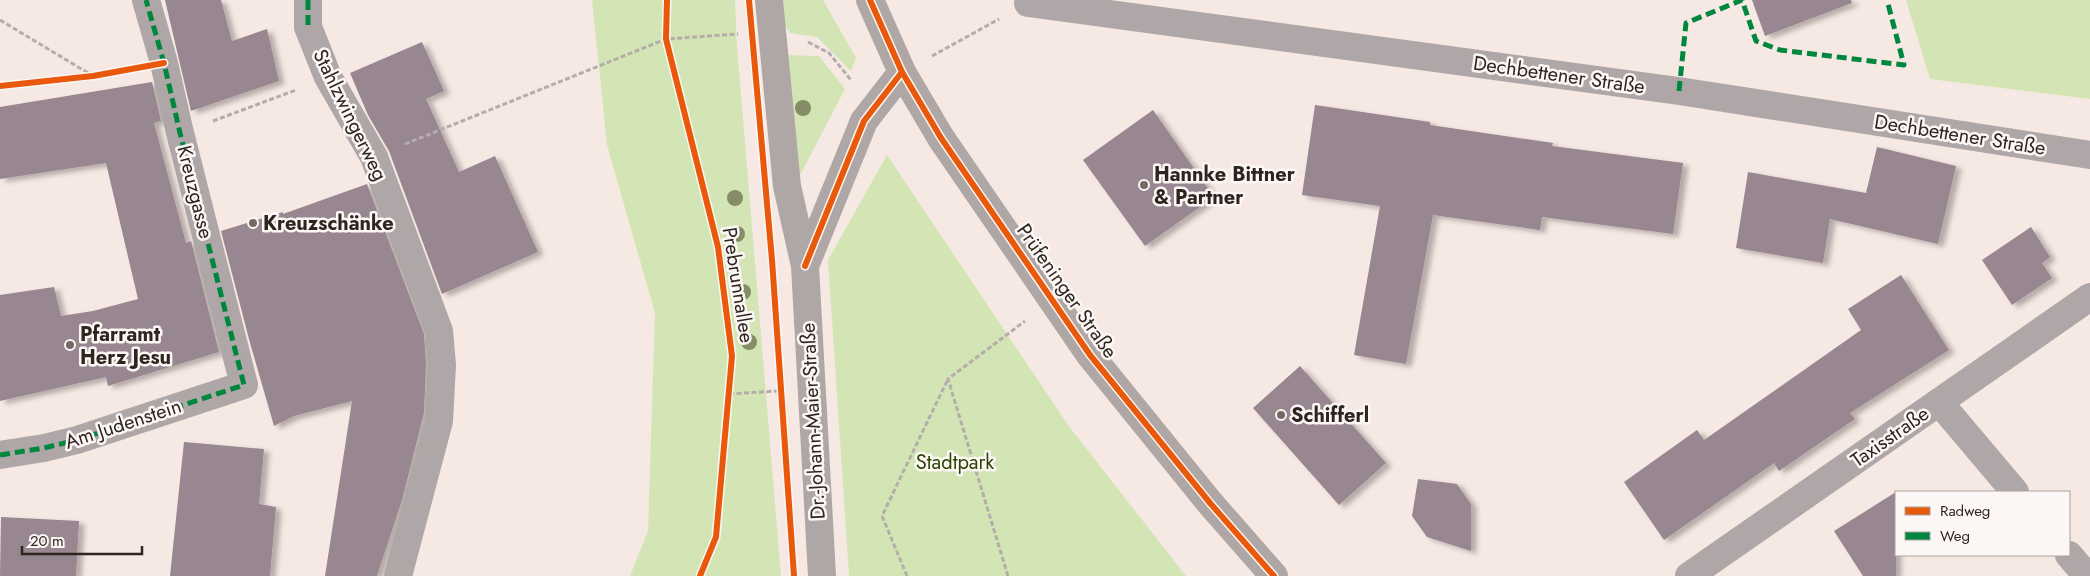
<svg xmlns="http://www.w3.org/2000/svg" width="2090" height="576" font-family="Jost,sans-serif">
  <defs>
    <filter id="shadow"><feDropShadow dx="5.5" dy="3" stdDeviation="2.5" flood-color="#0004"/></filter>
  </defs>
  <rect width="100%" height="100%" fill="#f6e8e3"/>
  <!-- green -->
  <path fill="#d4e5b5" d="M592,0H735L737,47L781,576H630L648,531L655,313L607,145Z
    M783,0H823L856,58L851,71L817,37L790,33L784,25Z
    M1906,0H2090V99L1930,79Z
    M786,55L819,56L845,89L799,177Z
    M887,155L1068,425L1186,576H849L828,260Z"/>
  <!-- building -->
  <path fill="#988690" filter="url(#shadow)" d="M165,0H221L232,41L267,29L279,81L191,111Z
    M1752,0H1851L1852,3L1765,36Z
    M422,42L444,91L426,99L459,172L495,156L538,252L442,294L389,151L368,115L350,73Z
    M152,82L161,121L154,123L186,243L191,241L219,352L108,386L106,377L0,401V295L54,287L61,316L93,311L138,299L106,163L0,179V107Z
    M1315,105L1430,122V125L1553,143L1552,146L1683,163L1673,234L1542,217L1540,230L1433,215L1406,364L1354,355L1380,206L1302,195Z
    M1153,110L1214,197L1145,246L1083,160Z
    M1877,147L1956,166L1938,244L1830,219L1823,263L1736,248L1748,172L1866,193Z
    M367,184L424,334L426,365L424,413L402,500L377,576H325L352,401L294,416L274,426L250,343L221,231L283,212V214Z
    M2031,227L2050,257L2042,263L2052,278L2012,305L1982,260Z
    M1901,275L1949,350L1850,413L1855,419L1779,471L1774,463L1664,540L1624,482L1697,430L1704,440L1861,330L1848,309Z
    M1300,366L1386,463L1339,505L1253,408Z
    M184,442L264,449L259,504L276,507L270,576H170Z
    M1418,479L1457,484L1471,504V551L1427,537L1412,516Z
    M1896,492V576H1863L1834,531Z
    M1,517L79,521L76,576H0Z"/>
  <g fill="none" stroke-linecap="round" stroke-linejoin="round">
    <!-- path -->
    <path stroke="#b5acac" stroke-width="3" stroke-dasharray="5 2.5" stroke-linecap="butt" d="M667,0L666,39L718,247L732,356L716,537L700,576
      M0,20L93,76
      M808,42L829,53L851,80
      M932,56L999,19
      M213,121L296,90
      M405,144L666,39L738,34
      M729,394L777,391
      M907,576L882,516L948,379
      M1008,576L948,379L1025,321"/>
    <!-- street -->
    <path stroke="#afa7a7" stroke-width="28" d="M308,0V27L328,77L374,157L439,331L442,365L439,421L398,576
      M1028,3L1679,91L2090,155
      M1939,402L2015,492
      M0,455L44,448L77,440L244,385L180,133L164,63L146,0
      M2069,555L2087,576
      M1689,576L2090,297"/>
    <!-- secondary -->
    <path stroke="#afa7a5" stroke-width="28" d="M769,0L787,186L805,266L822,576
      M870,0L902,72L941,138L1090,355L1210,503L1274,576
      M805,266L864,121L902,72"/>
    <!-- quiet -->
    <path stroke="#00873e" stroke-width="5" stroke-dasharray="10 5" stroke-linecap="butt" d="M308,0V27
      M1679,91L1686,23L1742,0L1756,41L1780,50L1904,65L1887,0
      M0,455L44,448L77,440L244,385L180,133L164,63L146,0"/>
    <!-- cycleway casing -->
    <g stroke="#fcf7f5" stroke-width="9">
      <path id="cycleway" d="M667,0L666,39L718,247L732,356L716,537L700,576
        M749,0L772,260L794,576
        M870,0L902,72L941,138L1090,355L1210,503L1274,576
        M0,86L93,76L164,63
        M805,266L864,121L902,72"/>
    </g>
    <!-- cycleway -->
    <use href="#cycleway" stroke="#e8590c" stroke-width="6"/>
  </g>
  <!-- trees -->
  <g fill="#858d66">
    <circle cx="803" cy="108" r="8"/>
    <circle cx="735" cy="198" r="8"/>
    <circle cx="737" cy="234" r="8"/>
    <circle cx="743" cy="292" r="8"/>
    <circle cx="749" cy="342" r="8"/>
  </g>
  <!-- markers -->
  <g fill="#746965" stroke="#fcf7f5" stroke-width="2">
    <circle cx="1144" cy="185" r="5"/>
    <circle cx="253" cy="223" r="5"/>
    <circle cx="70" cy="345" r="5"/>
    <circle cx="1281" cy="415" r="5"/>
  </g>
  <g text-anchor="middle" dominant-baseline="central" stroke-width="5" stroke-linejoin="round" paint-order="stroke">
    <!-- street labels -->
    <g font-size="20" fill="#2e2521" stroke="#fcf7f5">
      <text transform="translate(1559 75) rotate(8)">Dechbettener Straße</text>
      <text transform="translate(350 115) rotate(64)">Stahlzwingerweg</text>
      <text transform="translate(1960 135) rotate(9)">Dechbettener Straße</text>
      <text transform="translate(195 192) rotate(76)">Kreuzgasse</text>
      <text transform="translate(738 285) rotate(81)">Prebrunnallee</text>
      <text transform="translate(1067 291) rotate(55)">Prüfeninger Straße</text>
      <text transform="translate(813 421) rotate(-93)">Dr.-Johann-Maier-Straße</text>
      <text transform="translate(123 424) rotate(-18)">Am Judenstein</text>
      <text transform="translate(1890 437) rotate(-35)">Taxisstraße</text>
    </g>
    <!-- poi labels -->
    <g font-size="20" font-weight="bold" fill="#2e2521" stroke="#fcf7f5" text-anchor="start">
      <text x="1154" y="174">Hannke Bittner<tspan x="1154" dy="23">&amp; Partner</tspan></text>
      <text x="263" y="223">Kreuzschänke</text>
      <text x="80" y="334">Pfarramt<tspan x="80" dy="23">Herz Jesu</tspan></text>
      <text x="1291" y="415">Schifferl</text>
    </g>
    <!-- park labels -->
    <g font-size="20" fill="#294300" stroke="#fcf7f5">
      <text x="955" y="462">Stadtpark</text>
    </g>
  </g>
  <!-- legend -->
  <rect x="1895" y="491" width="175" height="65" fill="#fcf7f5" stroke="#aaa3a0"/>
  <rect x="1905" y="507" width="25" height="8" fill="#e8590c" stroke="#aaa3a0"/>
  <text x="1940" y="516" font-size="15" fill="#2e2521">Radweg</text>
  <rect x="1905" y="532" width="25" height="8" fill="#00873e" stroke="#aaa3a0"/>
  <text x="1940" y="541" font-size="15" fill="#2e2521">Weg</text>
  <!-- scale -->
  <path d="M22 546v8h120v-8" fill="none" stroke="#2e2521" stroke-width="2.5"/>
  <text x="30" y="546" font-size="15" fill="#2e2521" stroke="#fcf7f5" stroke-width="4" paint-order="stroke">20 m</text>
</svg>
